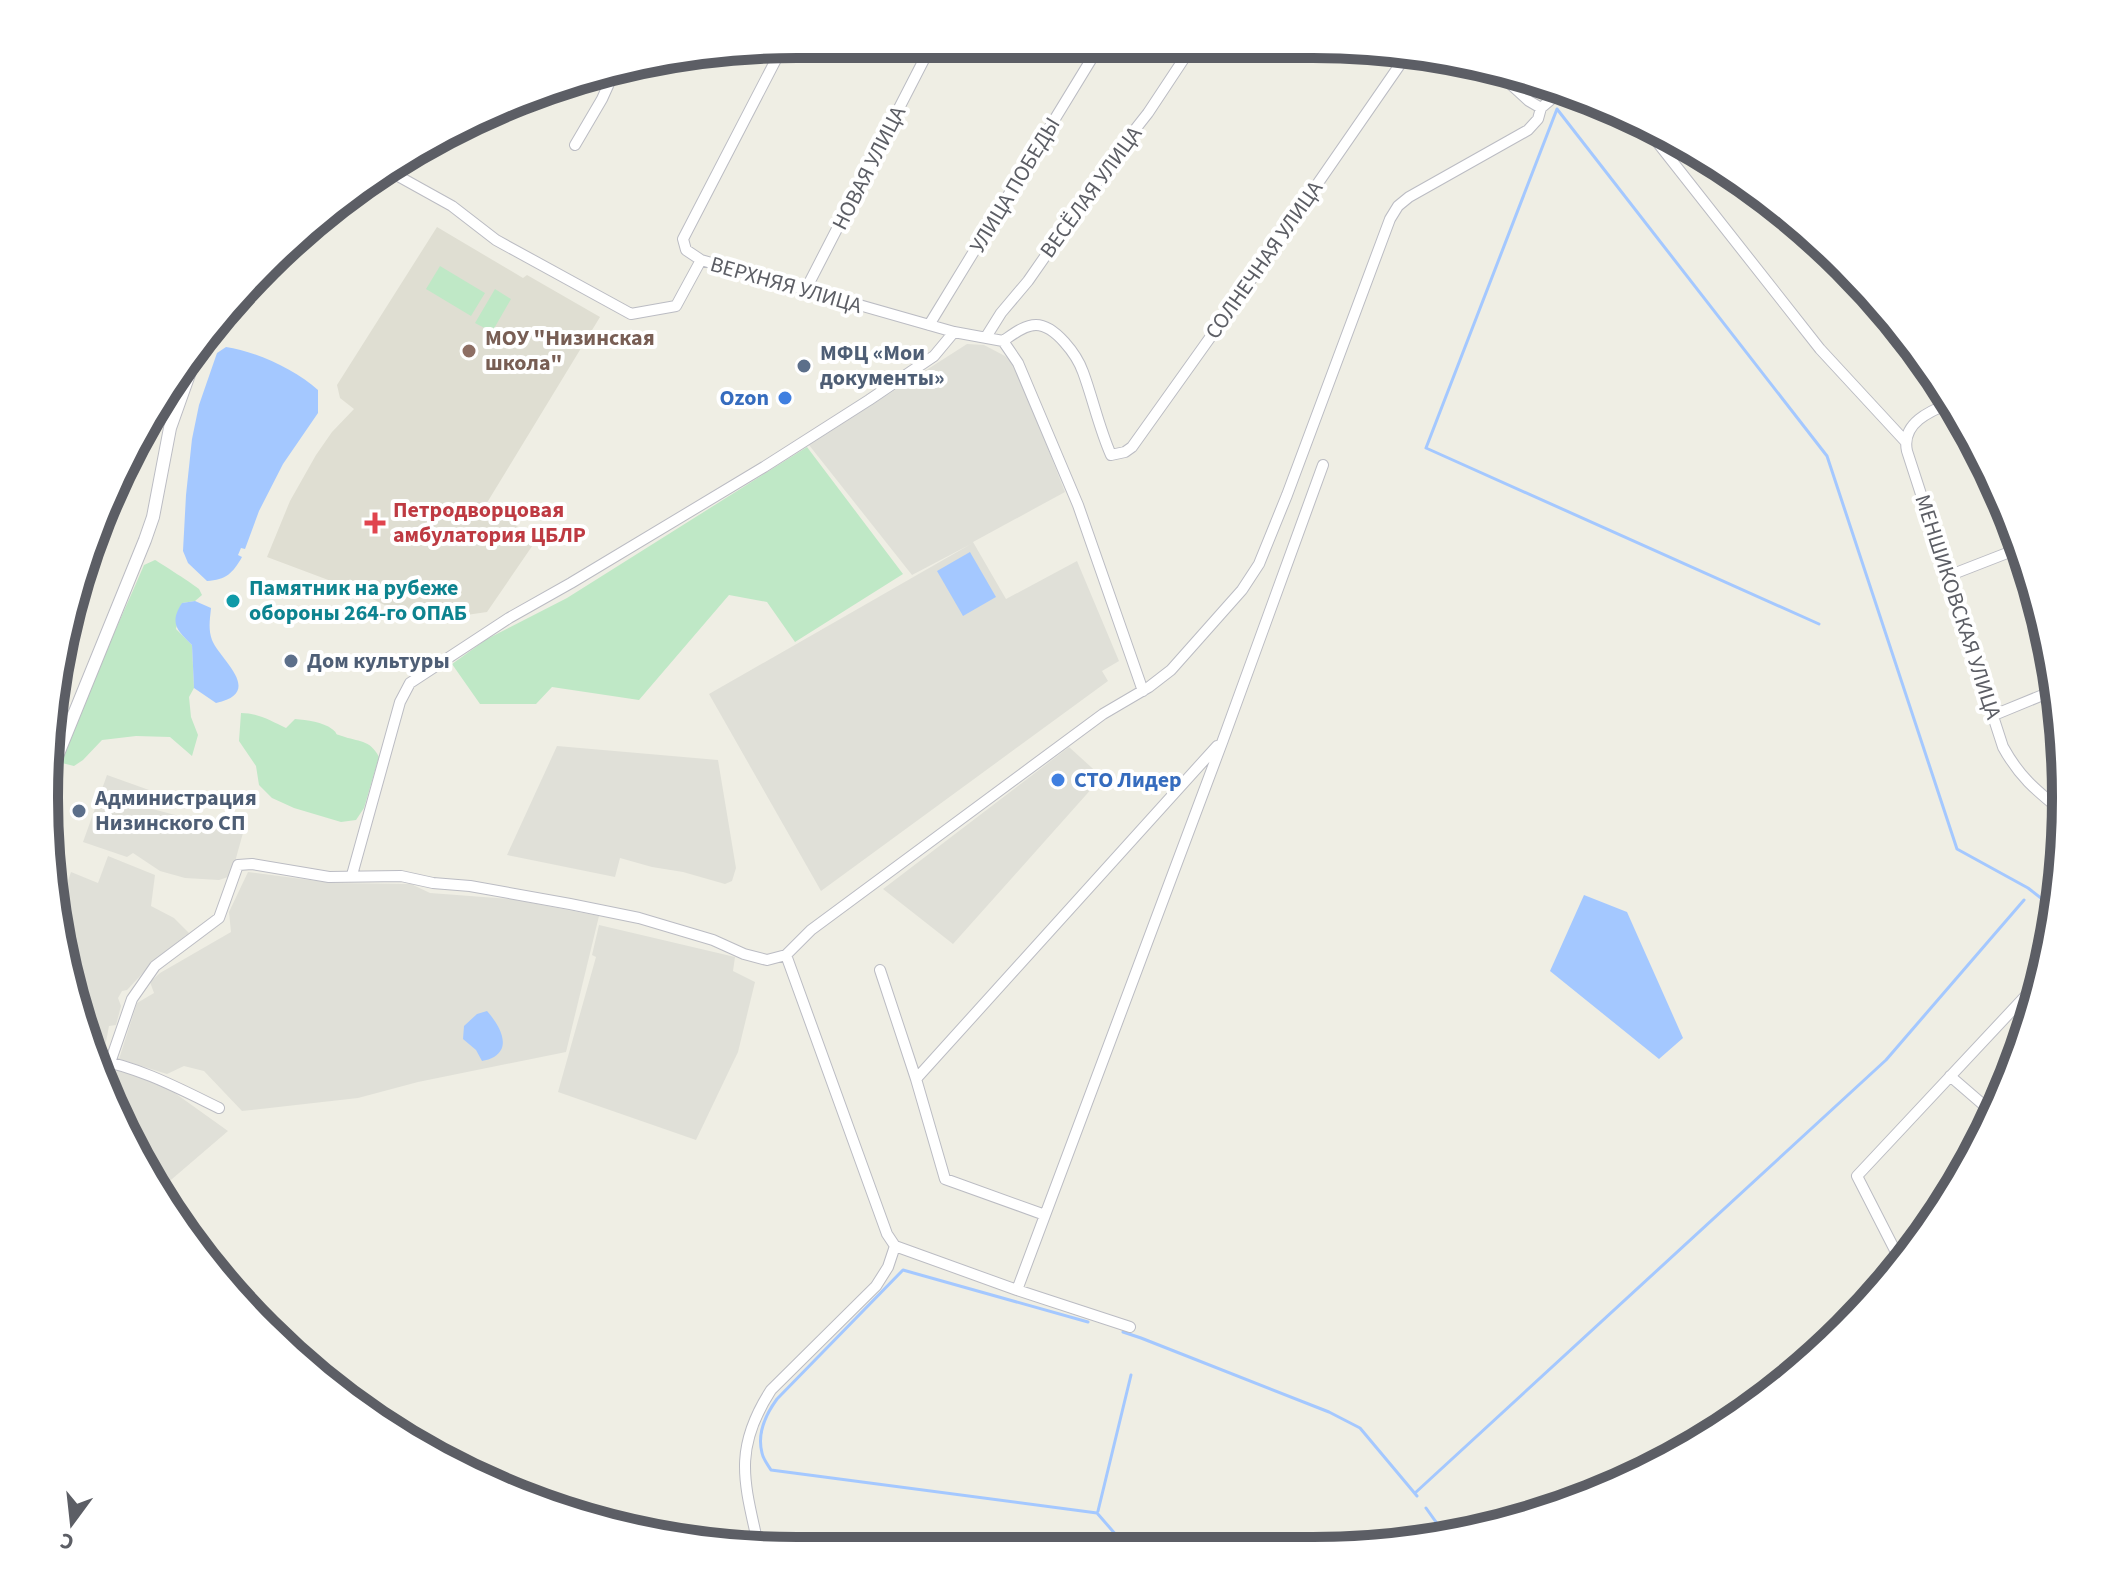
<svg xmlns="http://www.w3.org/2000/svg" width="2110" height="1595" font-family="'Source Sans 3',sans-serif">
  <rect width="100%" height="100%" fill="#efeee4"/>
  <!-- industrial -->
  <path fill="#e0e0d8" d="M967,344L984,345L1005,356L1015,365L1065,492L973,542L1006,599L1077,561L1119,661L1102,671L1108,681L821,891L709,694L971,544L912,575L809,445Z
    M557,746L718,760L736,868L732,881L725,884L683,872L652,867L620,858L615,877L507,855Z
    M1069,747L1102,777L953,944L883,889Z
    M107,775L149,790L145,807L243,833L231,876L219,880L185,878L160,871L133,853L127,857L83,842Z
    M108,856L155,875L151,906L174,918L189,933L157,958L127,990L122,991L118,998L121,1006L116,1025L109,1026L105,1047L86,1044L84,1040L58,910L71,872L98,883Z
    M248,872L333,883L411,884L430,893L511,899L599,916L566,1052L418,1082L358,1098L242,1111L204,1071L184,1066L167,1074L119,1059L137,1003L154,993L150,982L160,973L231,932L229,912Z
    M599,925L735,957L733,971L755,982L738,1052L696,1140L558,1092L596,957L592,955Z
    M118,1069L165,1086L228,1131L158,1191L106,1085Z"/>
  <!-- education -->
  <path fill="#dfded2" d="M437,227L523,278L527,275L600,317L485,506L537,539L487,612L418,622L355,590L267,557L290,501L316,455L332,432L354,409L340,398L337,385Z"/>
  <!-- green -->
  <path fill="#bfe8c6" d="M440,266L485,293L471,316L426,289Z
    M495,289L511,299L492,332L475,323Z
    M807,447L903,574L795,642L767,602L729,595L639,700L552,687L536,704H480L452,664L487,639L567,598Z
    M155,560C159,562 196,586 199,589C200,591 201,593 202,595L195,601L182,603L176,629L192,645L194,688L189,697L191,717L198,735L192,756L170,737L136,736L102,740L83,760L74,766L62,763V754C87,691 117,628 144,565Z
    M241,713C258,713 271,721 286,728L295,719C307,720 323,722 332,729C340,735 332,733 342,736C358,742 370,739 379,757L364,808L356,820L341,822L294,808L272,798L259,785L256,766L239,741Z"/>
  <!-- water -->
  <path fill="#a4c8ff" d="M226,347C255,351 296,370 318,390V413L283,464L259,511L245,549L241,548L238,555L242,557C233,573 226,580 207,581L188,563L183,551L186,495L192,439L199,405L217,353Z
    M970,552L996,597L963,616L937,571Z
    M195,601L211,608C210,619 208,629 212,640C220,660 265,692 216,703L194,688L192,645C177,630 169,623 182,603Z
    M1584,895L1627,912L1683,1038L1659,1059L1550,971Z
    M487,1011C497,1022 513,1046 494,1057C491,1059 486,1060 482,1061L476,1050L463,1039L464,1026L477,1014Z"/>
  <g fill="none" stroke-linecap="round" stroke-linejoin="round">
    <!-- stream -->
    <path stroke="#a4c8ff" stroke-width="3" d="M1819,624L1426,448L1557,109L1827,456L1957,849L2028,888L2055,909
      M1088,1322L903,1270L777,1399C766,1414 757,1434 762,1453C763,1459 768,1465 771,1470L1097,1513L1117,1536L1120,1545
      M1123,1332L1141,1338L1329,1412L1360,1428L1417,1496
      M1415,1493L1886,1060L2024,900
      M1426,1508L1446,1536
      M1098,1511L1131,1375"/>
    <!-- minor casing -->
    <g stroke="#bbbcc3" stroke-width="12">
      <path id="minor" d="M783,46L683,239L686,250L701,260L954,332L1003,341C1012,335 1024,325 1036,325C1055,325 1077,355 1083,372C1093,399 1099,428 1111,455L1125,452L1132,447L1244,290L1408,53
        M1492,67L1529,101L1541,108L1554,97L1560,89
        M1639,119L1820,349L1905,441
        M575,145L602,99L616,68
        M389,171L452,206L496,240L631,314L676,306L701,260
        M805,291L932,44
        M929,325L1100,45
        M986,337L1001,313L1028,281L1122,146L1148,113L1193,45
        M1003,341L1018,363L1078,505L1143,691
        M1952,402C1930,411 1901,423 1907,451L2003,747C2020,778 2037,791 2064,813
        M1948,576L2020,548
        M1994,715L2055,690
        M352,875L400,702L410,683L509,618L571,583L764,467L869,400L934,356L954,332
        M880,970L916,1079L945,1179L1045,1215
        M93,1059C139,1067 178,1088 219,1108
        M1950,1076L1994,1114
        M916,1079L1217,746
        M104,1080L132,999L155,966L219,918L238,865L252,864L329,877L401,876L433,883L470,886L570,904L639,918L713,940L744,954L767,960L786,955L811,930L1103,714L1149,687L1171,670L1242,590L1259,564L1287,495L1390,219L1398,206L1409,197L1528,130L1538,119L1541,108
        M895,1246L1017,1290L1130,1327
        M1901,1262L1857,1176L2032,989L2037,993
        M1017,1290L1223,740L1323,465
        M758,1544C744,1481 733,1449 771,1390L876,1286L888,1267L895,1246L887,1234L786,955"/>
    </g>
    <!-- tertiary casing -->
    <g stroke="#bbbcc3" stroke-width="14">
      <path id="tertiary" d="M51,771L145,540L153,517L170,428L197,352"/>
    </g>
    <!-- minor -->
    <use href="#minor" stroke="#fff" stroke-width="10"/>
    <!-- tertiary -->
    <use href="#tertiary" stroke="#fff" stroke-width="12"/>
  </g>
  <!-- markers -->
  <circle fill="#8d6e63" stroke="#fff" stroke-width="3" cx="469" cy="351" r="8"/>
  <g fill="#5c6f8a" stroke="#fff" stroke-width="3">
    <circle cx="804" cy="366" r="8"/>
    <circle cx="291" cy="661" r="8"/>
    <circle cx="79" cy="811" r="8"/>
  </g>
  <g fill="#3f7fe0" stroke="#fff" stroke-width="3">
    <circle cx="785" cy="398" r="8"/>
    <circle cx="1058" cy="780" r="8"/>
  </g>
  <path fill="#e0444e" stroke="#fff" stroke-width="3" d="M371 511h8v8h8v8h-8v8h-8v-8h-8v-8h8z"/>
  <circle fill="#0f9aa8" stroke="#fff" stroke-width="3" cx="233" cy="601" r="8"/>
  <g text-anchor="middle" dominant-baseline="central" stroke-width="8" stroke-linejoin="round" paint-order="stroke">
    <!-- street labels -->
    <g font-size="22" fill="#5c5e65" stroke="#fff">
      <text transform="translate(869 168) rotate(-63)">НОВАЯ УЛИЦА</text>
      <text transform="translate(1015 185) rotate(-59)">УЛИЦА ПОБЕДЫ</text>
      <text transform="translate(1091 192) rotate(-54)">ВЕСЁЛАЯ УЛИЦА</text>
      <text transform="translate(1264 260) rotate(-55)">СОЛНЕЧНАЯ УЛИЦА</text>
      <text transform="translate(786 285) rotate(16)">ВЕРХНЯЯ УЛИЦА</text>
      <text transform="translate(1958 607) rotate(72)">МЕНШИКОВСКАЯ УЛИЦА</text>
    </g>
    <!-- education labels -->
    <g font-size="22" font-weight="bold" fill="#785e54" stroke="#fff" text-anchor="start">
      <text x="485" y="338">МОУ "Низинская<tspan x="485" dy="25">школа"</tspan></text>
    </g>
    <!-- service labels -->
    <g font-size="22" font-weight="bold" fill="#4e5e75" stroke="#fff" text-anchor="start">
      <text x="820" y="353">МФЦ «Мои<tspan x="820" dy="25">документы»</tspan></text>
      <text x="307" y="661">Дом культуры</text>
      <text x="95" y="798">Администрация<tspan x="95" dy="25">Низинского СП</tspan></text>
    </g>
    <!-- shop labels -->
    <g font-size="22" font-weight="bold" fill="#366cbe" stroke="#fff" text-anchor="end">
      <text x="769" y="398">Ozon</text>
      <text x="1074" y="780" text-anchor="start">СТО Лидер</text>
    </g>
    <!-- health labels -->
    <g font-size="22" font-weight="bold" fill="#be3a42" stroke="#fff" text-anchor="start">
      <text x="393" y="510">Петродворцовая<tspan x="393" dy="25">амбулатория ЦБЛР</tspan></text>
    </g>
    <!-- culture labels -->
    <g font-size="22" font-weight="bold" fill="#0d838f" stroke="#fff" text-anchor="start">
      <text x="249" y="588">Памятник на рубеже<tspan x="249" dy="25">обороны 264-го ОПАБ</tspan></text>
    </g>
  </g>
  <!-- crop -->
  <path d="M0 0H2110V1595H0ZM797 58H1313A739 739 0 0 1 2052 797V798A739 739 0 0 1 1313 1537H797A739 739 0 0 1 58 798V797A739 739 0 0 1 797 58Z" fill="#fff" fill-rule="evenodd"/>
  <path fill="none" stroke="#5c5e65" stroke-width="10" d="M797 58H1313A739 739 0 0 1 2052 797V798A739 739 0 0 1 1313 1537H797A739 739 0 0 1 58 798V797A739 739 0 0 1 797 58Z"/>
  <!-- north arrow -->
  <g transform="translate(72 1523) rotate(195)" stroke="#ffffff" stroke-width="6" paint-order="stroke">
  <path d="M0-6L14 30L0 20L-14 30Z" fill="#5c5e65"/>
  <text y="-12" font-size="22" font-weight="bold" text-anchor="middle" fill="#5c5e65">С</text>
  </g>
</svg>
